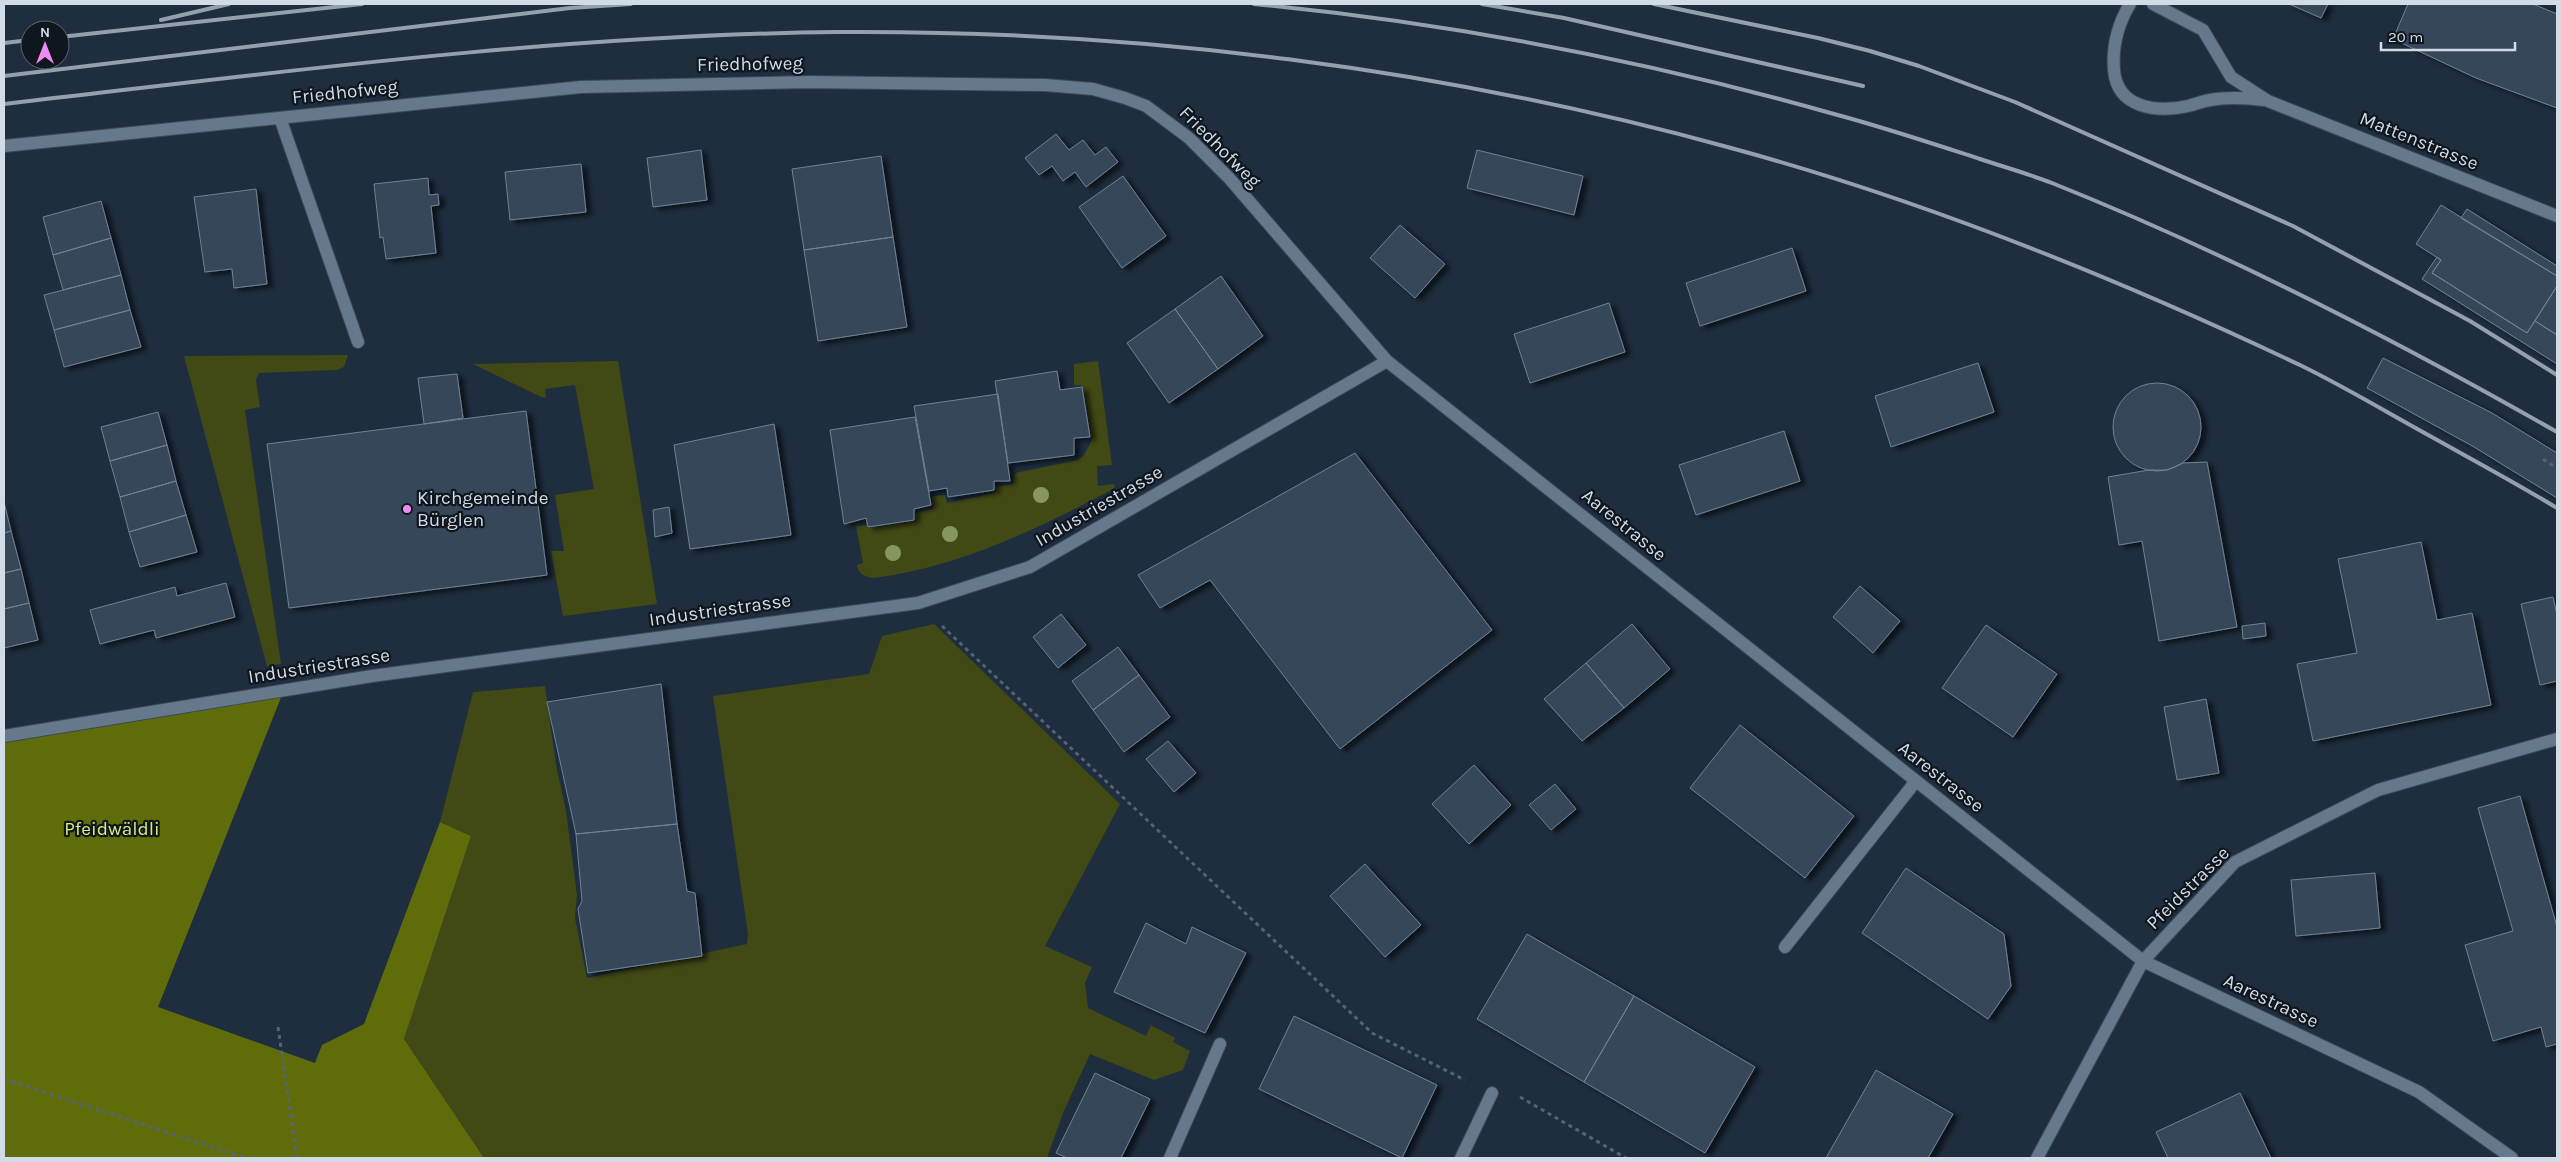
<svg xmlns="http://www.w3.org/2000/svg" width="2561" height="1162" font-family="Karla,sans-serif">
  <defs>
    <filter id="shadow"><feDropShadow dx="5.5" dy="3" stdDeviation="2.5" flood-color="#0009"/></filter>
  </defs>
  <rect width="100%" height="100%" fill="#1e2e3f"/>
  <!-- green -->
  <path fill="#414915" d="M348,355L344,367L337,370L259,373L256,380L260,407L245,410L281,664L267,666L184,356Z
    M618,361L657,604L563,616L551,551H564L555,495L594,489L575,385L545,389L546,398L541,397L473,364Z
    M1098,361L1112,465L1097,466L1098,486L1114,484L1115,488C1040,528 959,567 874,578C865,577 859,575 857,565L863,563L856,526L867,525L868,528L915,521V513L933,509L932,496L945,495L947,503L995,493V487L1013,484L1015,473L1078,460L1084,455L1092,440L1084,392L1081,385H1074V364Z
    M934,624L1120,804L1045,946L1092,967L1085,983L1088,1008L1146,1036L1151,1025L1175,1038L1173,1042L1190,1051L1183,1070L1154,1080L1090,1054L1063,1113L1047,1158H484L404,1039L471,836L440,822L473,692L545,686L556,765L566,811L577,895L575,918L587,978L747,944L748,934L713,696L869,674L882,636Z"/>
  <!-- forest -->
  <path fill="#606c0a" d="M284,690L158,1007L315,1063L322,1045L364,1024L440,822L471,836L404,1039L484,1158H4V736Z"/>
  <!-- building -->
  <path fill="#354658" stroke="#6f8296" filter="url(#shadow)" d="M2289,4H2328L2321,18Z
    M2408,4H2533L2557,14V108L2476,78L2393,39Z
    M1056,134L1069,150L1083,140L1095,155L1106,147L1118,162L1086,187L1075,172L1063,181L1052,166L1039,175L1025,158Z
    M701,150L707,200L653,207L647,158Z
    M1477,150L1583,176L1574,215L1467,188Z
    M881,156L893,237L804,250L792,169Z
    M581,164L586,212L510,220L505,172Z
    M1123,176L1166,236L1122,268L1079,207Z
    M428,178L429,195L438,194L439,205L431,206L436,253L386,259L383,237L380,238L374,184Z
    M256,189L267,284L234,288L232,269L205,272L194,197Z
    M101,201L111,238L53,255L43,217Z
    M2441,205L2557,276V286L2527,333L2432,273L2441,260L2416,244Z
    M2467,209L2557,266V276L2461,218Z
    M1400,225L1445,264L1415,298L1370,258Z
    M893,237L907,327L818,341L804,250Z
    M111,238L121,275L63,290L53,255Z
    M1792,248L1806,291L1700,326L1686,283Z
    M2437,257L2441,260L2432,273L2527,333L2535,321L2557,335V364L2422,279Z
    M121,275L130,310L54,330L44,295Z
    M1221,276L1263,336L1218,369L1175,309Z
    M2557,286V335L2535,321Z
    M1609,303L1625,352L1530,383L1514,334Z
    M1175,309L1218,369L1169,403L1127,343Z
    M130,310L141,347L64,367L54,330Z
    M2383,358L2492,413L2557,453V498L2474,447L2367,388Z
    M1978,363L1994,412L1891,447L1875,396Z
    M1057,371L1060,390L1082,387L1090,437L1074,438V455L1008,463L995,381Z
    M457,374L463,418L424,424L418,378Z
    M2113 427a44 44 0 1 1 88 0a44 44 0 1 1-88 0Z
    M998,394L1010,481H994V490L948,497L947,488L929,491L914,406Z
    M526,411L547,575L289,608L267,444Z
    M158,412L167,445L110,461L101,427Z
    M915,417L931,505L914,509V520L868,527L866,518L844,524L830,430Z
    M774,424L791,535L690,549L674,445Z
    M1784,431L1800,481L1696,515L1679,465Z
    M167,445L176,481L120,497L110,461Z
    M1355,453L1492,630L1340,749L1210,580L1160,608L1138,575Z
    M2207,462L2237,627L2159,641L2142,541L2119,545L2108,477L2149,470H2167L2183,463Z
    M176,481L186,515L129,532L120,497Z
    M4,502L11,531L4,533Z
    M669,507L672,533L655,537L653,510Z
    M186,515L197,552L140,567L129,532Z
    M11,531L21,569L4,573V533Z
    M2421,542L2437,620L2472,613L2491,705L2313,741L2297,664L2357,653L2338,559Z
    M21,569L29,603L4,609V573Z
    M226,583L235,617L156,638L154,630L100,644L90,610L175,587L177,596Z
    M1860,586L1900,621L1873,653L1833,617Z
    M2553,597L2557,615V681L2540,685L2521,604Z
    M29,603L38,640L4,648V609Z
    M1061,614L1086,645L1058,668L1033,637Z
    M2265,623L2266,636L2243,639L2242,626Z
    M1632,624L1670,669L1624,708L1586,663Z
    M1986,625L2057,674L2013,737L1942,688Z
    M1118,647L1139,675L1093,710L1072,681Z
    M1586,663L1624,708L1582,741L1544,699Z
    M1139,675L1170,717L1124,752L1093,710Z
    M661,684L677,824L576,834L547,702Z
    M2206,699L2219,773L2177,780L2164,707Z
    M1740,725L1854,816L1805,878L1690,788Z
    M1168,741L1196,773L1174,792L1146,759Z
    M1474,765L1511,805L1469,844L1432,804Z
    M1555,784L1576,809L1551,830L1529,805Z
    M2520,796L2557,927V1044L2546,1047L2541,1027L2493,1041L2465,945L2513,931L2478,808Z
    M677,824L687,891L695,893L702,956L588,973L578,909L582,901L576,834Z
    M1365,864L1421,925L1385,957L1330,896Z
    M1906,868L2004,934L2011,986L1988,1019L1862,933Z
    M2375,873L2380,928L2296,936L2291,880Z
    M1146,923L1186,944L1192,927L1246,953L1205,1033L1114,992Z
    M1527,934L1634,996L1584,1082L1477,1019Z
    M1634,996L1755,1067L1705,1153L1584,1082Z
    M1294,1016L1437,1085L1402,1158L1259,1089Z
    M1876,1070L1953,1114L1928,1158H1826Z
    M1095,1073L1150,1099L1121,1158H1067L1056,1153Z
    M2240,1093L2271,1158H2168L2156,1132Z"/>
  <g fill="none" stroke-linecap="round" stroke-linejoin="round">
    <!-- service casing -->
    <g stroke="#3c4957" stroke-width="14">
      <path id="service" d="M280,118L358,342
        M1785,947L1916,781
        M1170,1158L1220,1044"/>
    </g>
    <!-- minor casing -->
    <g stroke="#3c4957" stroke-width="14">
      <path id="minor" d="M2130,4C2118,24 2112,46 2114,70C2117,108 2156,113 2188,106C2196,104 2203,101 2210,100C2227,97 2247,98 2264,100
        M2153,4L2203,30L2231,77L2268,101L2557,216
        M4,146L581,87L808,82L1045,85L1093,89L1125,98L1146,106L1189,138L1229,178L1387,361L2143,961L2419,1092L2512,1158
        M4,736L372,676L918,603L1030,567L1387,361
        M1461,1158L1492,1093
        M2037,1158L2143,961L2235,862L2378,790L2557,739"/>
    </g>
    <!-- path -->
    <path stroke="#556473" stroke-width="3" stroke-dasharray="4 4" stroke-linecap="butt" d="M2543,459L2557,468
      M942,626L1372,1033L1465,1080
      M278,1027L297,1158
      M4,1079L246,1158
      M1520,1097L1626,1158"/>
    <!-- service -->
    <use href="#service" stroke="#66788c" stroke-width="12"/>
    <!-- minor -->
    <use href="#minor" stroke="#66788c" stroke-width="12"/>
    <!-- rail -->
    <path stroke="#93a0ad" stroke-width="4" d="M1254,4C1450,23 1644,60 1834,114C1883,127 1931,143 1980,159C2004,167 2029,174 2052,183C2227,253 2394,339 2557,432
      M1482,4L1564,18L1863,86
      M1654,4L1818,38L1870,51L1919,66L2015,102L2293,226L2470,321L2557,375
      M161,20L229,4
      M60,37L362,4
      M4,43L30,40
      M4,76L570,8L631,4
      M4,104C280,72 559,35 838,32C1138,30 1442,68 1731,148C1927,201 2119,279 2302,366C2345,387 2388,413 2430,436C2473,460 2516,483 2557,508"/>
  </g>
  <!-- trees -->
  <g fill="#85975f">
    <circle cx="1041" cy="495" r="8"/>
    <circle cx="950" cy="534" r="8"/>
    <circle cx="893" cy="553" r="8"/>
  </g>
  <!-- markers -->
  <circle fill="#f08bf6" stroke="#0f161d" stroke-width="2" cx="407" cy="509" r="5"/>
  <g text-anchor="middle" dominant-baseline="central" stroke-width="4.5" stroke-linejoin="round" paint-order="stroke">
    <!-- street labels -->
    <g font-size="19" fill="#d1dce7" stroke="#0f161d">
      <text transform="translate(750 64) rotate(-1)">Friedhofweg</text>
      <text transform="translate(345 92) rotate(-6)">Friedhofweg</text>
      <text transform="translate(2419 141) rotate(22)">Mattenstrasse</text>
      <text transform="translate(1220 147) rotate(45)">Friedhofweg</text>
      <text transform="translate(1099 506) rotate(-30)">Industriestrasse</text>
      <text transform="translate(1624 525) rotate(39)">Aarestrasse</text>
      <text transform="translate(720 610) rotate(-8)">Industriestrasse</text>
      <text transform="translate(319 666) rotate(-9)">Industriestrasse</text>
      <text transform="translate(1941 777) rotate(38)">Aarestrasse</text>
      <text transform="translate(2188 888) rotate(-45)">Pfeidstrasse</text>
      <text transform="translate(2271 1001) rotate(25)">Aarestrasse</text>
    </g>
    <!-- poi labels -->
    <g font-size="19" fill="#d1dce7" stroke="#0f161d" text-anchor="start">
      <text x="417" y="498">Kirchgemeinde<tspan x="417" dy="22">Bürglen</tspan></text>
    </g>
    <!-- park labels -->
    <g font-size="19" fill="#daed7a" stroke="#0f161d">
      <text x="112" y="829">Pfeidwäldli</text>
    </g>
  </g>
  <!-- border -->
  <rect width="2561" height="1162" fill="none" stroke="#d1dce7" stroke-width="10"/>
  <!-- north arrow -->
  <g transform="translate(45 45)"><circle r="24" fill="#0f161d" stroke="#5d656e"/>
  <path d="M0-4L9 19L0 12L-9 19Z" fill="#f08bf6"/>
  <text y="-8" font-size="14" font-weight="bold" text-anchor="middle" fill="#d1dce7">N</text>
  </g>
  <!-- scale -->
  <path d="M2381 42v8h134v-8" fill="none" stroke="#d1dce7" stroke-width="2.5"/>
  <text x="2388" y="42" font-size="15" fill="#d1dce7" stroke="#0f161d" stroke-width="4" paint-order="stroke">20 m</text>
</svg>
